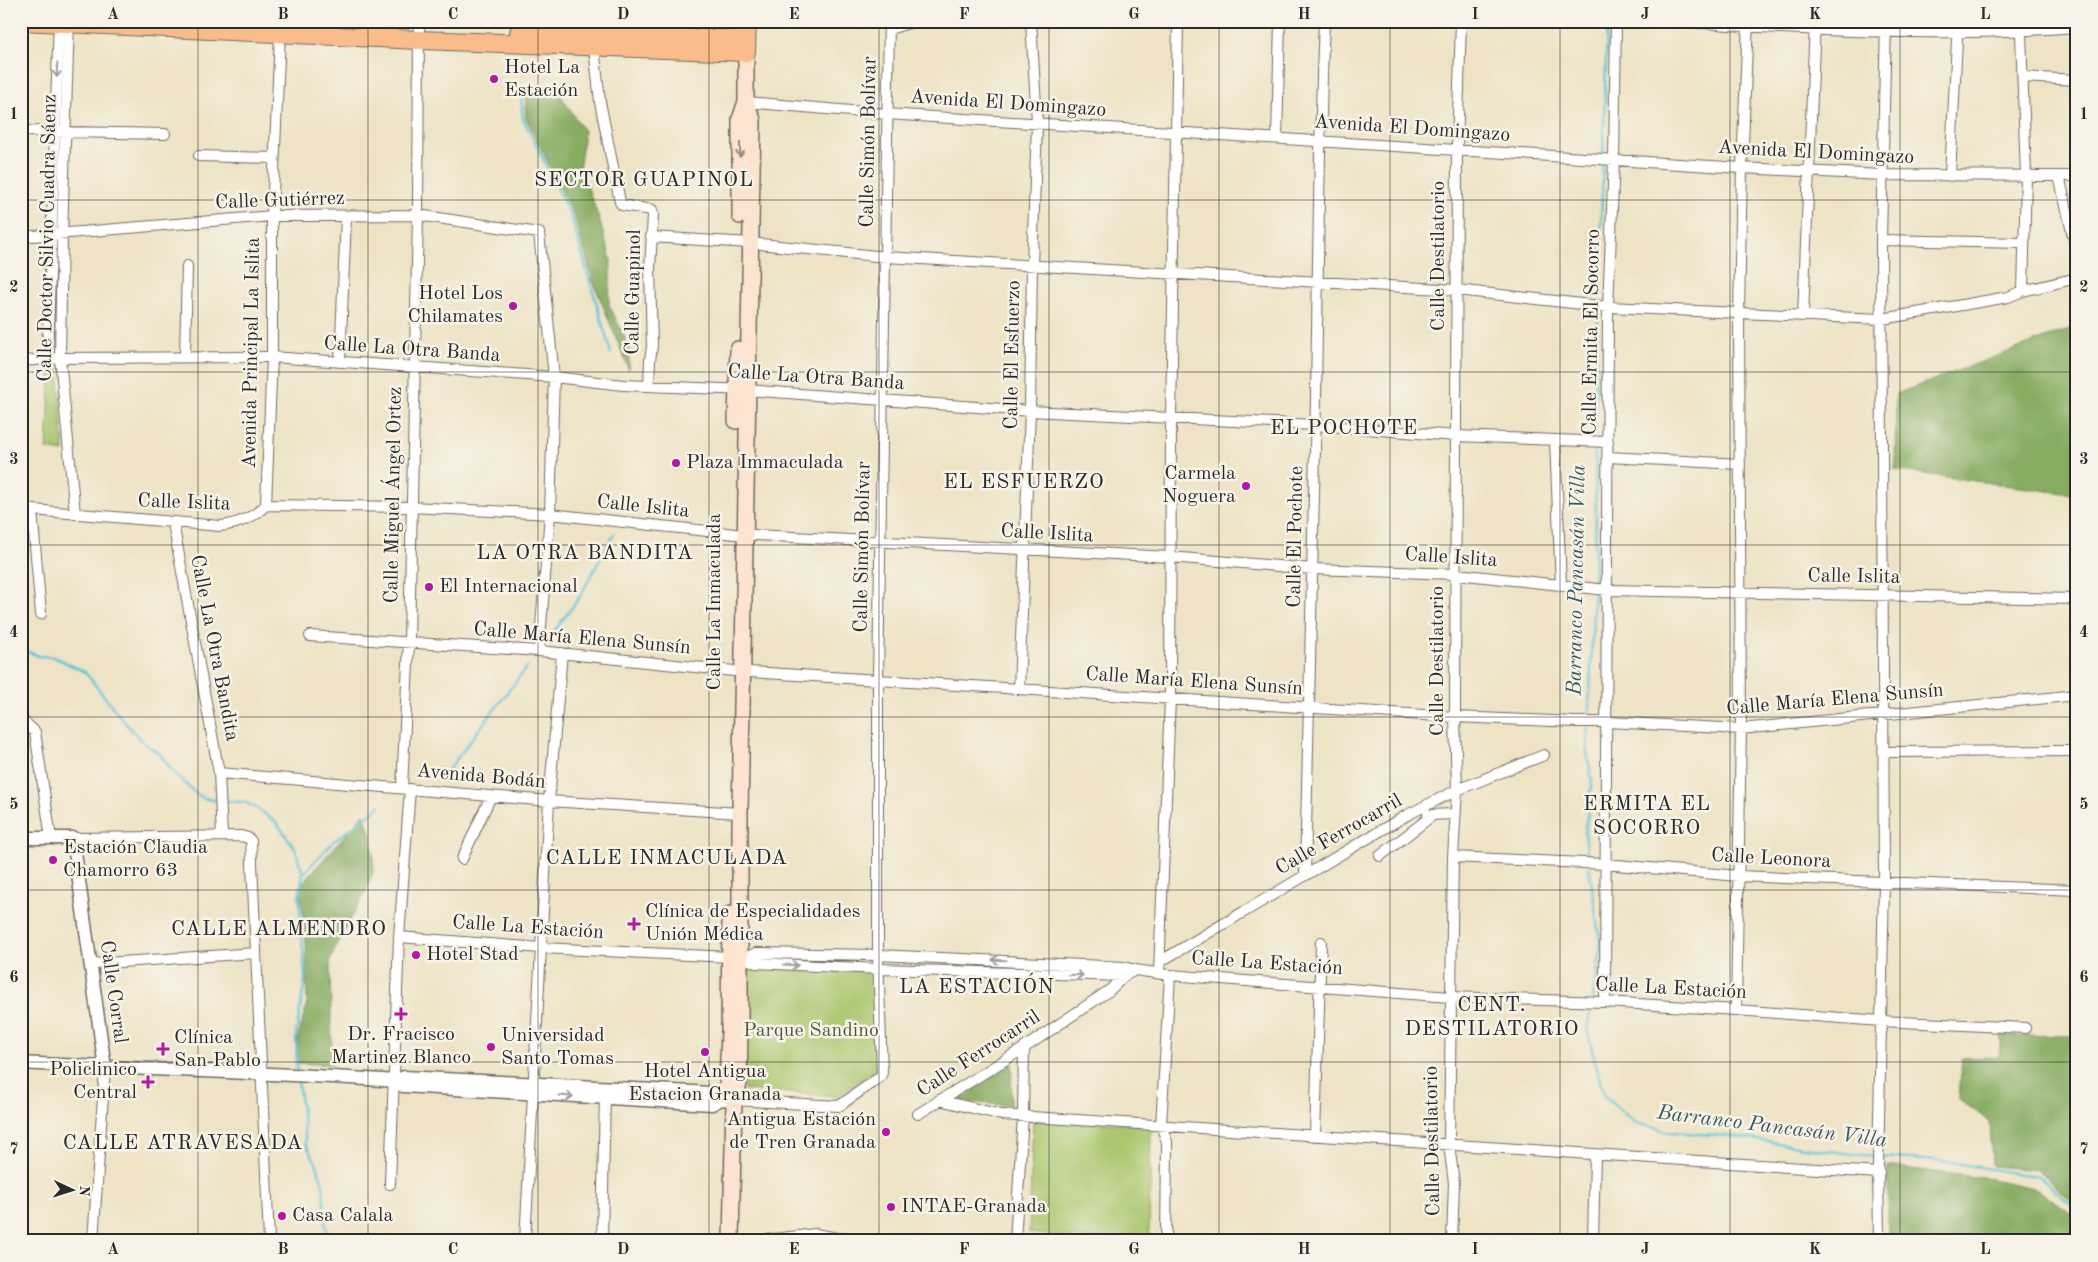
<svg xmlns="http://www.w3.org/2000/svg" width="2098" height="1262" font-family="'Old Standard TT',serif">
  <rect width="100%" height="100%" fill="#f7f3e8"/>
  <filter id="ink" filterUnits="userSpaceOnUse"><feTurbulence type="fractalNoise" baseFrequency=".02" numOctaves="2"/><feDisplacementMap in="SourceGraphic" scale="10" xChannelSelector="R" yChannelSelector="G"/><feConvolveMatrix kernelMatrix="1 2 1 2 8 2 1 2 1" color-interpolation-filters="sRGB"/></filter>
  <filter id="wash" filterUnits="userSpaceOnUse"><feTurbulence type="fractalNoise" baseFrequency=".0096" numOctaves="4" result="noise"/><feDisplacementMap in="SourceGraphic" scale="20" xChannelSelector="R" yChannelSelector="G"/><feGaussianBlur stdDeviation="1.12" result="paint"/><feColorMatrix in="noise" values="0 0 0 0 0 0 0 0 0 0 0 0 0 0 0 0 0 1.4 0 .05"/><feComposite in="paint" operator="in"/></filter>
  <g filter="url(#wash)">
    <rect width="100%" height="100%" fill="#eee3c5"/>
    <!-- green -->
    <path fill="#aac76f" stroke="#6a794d" d="M51,365L58,366L64,452L47,449Z
      M745,965L874,969L877,1069L837,1096L744,1090Z
      M1033,1120L1151,1125L1149,1241H1110L1029,1233Z"/>
    <!-- forest -->
    <path fill="#87ac62" stroke="#596c46" d="M525,90H557L584,131L580,165L598,216L611,259L609,305L629,346V370L594,284L574,216L526,118Z
      M2077,326V495L1895,470L1896,394Z
      M364,814L372,840L374,869L367,889L339,940L330,961L332,1065L295,1063L298,1038L307,1003L306,944L304,918L299,887Z
      M2001,1035L2077,1036V1206L2038,1170L1992,1166L1990,1121L1959,1100L1962,1058L1999,1057Z
      M1012,1063L1011,1106L958,1101Z
      M1888,1166L1992,1179L2034,1188L2077,1217V1241H1888Z"/>
    <g fill="none" stroke-linecap="round" stroke-linejoin="round">
      <!-- stream -->
      <path stroke="#5bc3d8" stroke-width="2.5" d="M521,95L523,118L571,216L611,353
        M1603,157L1607,23
        M1599,291L1603,162
        M1594,433L1598,315
        M1594,586L1596,517L1595,447
        M547,641L579,598L614,534
        M21,649L39,656L54,657L85,672L127,725L144,743L160,754L173,772L193,791L203,798L218,801
        M1589,713L1594,591
        M442,778L527,667
        M224,801L244,802L258,809L276,822L295,848L303,874L299,897L305,979L296,1036L297,1072
        M1587,851L1585,833L1592,780L1587,754L1588,728
        M1589,867L1601,948L1593,998
        M303,874L334,841L380,806
        M1592,1003L1587,1029L1604,1096L1636,1123L1670,1132L1730,1136L1851,1154L1875,1156
        M298,1080L306,1144L317,1165L323,1185L326,1227L332,1241
        M1881,1157L1941,1161L2040,1177L2077,1210"/>
    </g>
  </g>
  <g filter="url(#ink)">
    <g fill="none" stroke-linecap="round" stroke-linejoin="round">
      <!-- minor casing -->
      <g stroke="#6f6b61" stroke-width="12">
        <path id="minor" d="M69,21L62,234L60,358L75,514
          M1678,21C1810,32 1944,37 2077,27
          M2018,21L2021,34L2026,177L2023,291
          M889,29L916,21
          M594,47L600,102L620,202L622,205L652,210L653,215L650,269L652,347L650,360L649,385
          M2023,77L2077,80
          M746,102L886,114L1742,168L1882,175L2077,176
          M21,131L165,134
          M1277,138L1280,21
          M199,156L274,158
          M1950,176L1958,21
          M2059,176L2077,253
          M21,237L272,216L418,215L539,233L554,377L550,514L539,651
          M651,237L750,243L886,257L1457,290L1608,307L1739,313L1882,319L2008,297L2023,291L2077,278
          M1881,240L2023,243
          M1803,316L1815,21
          M185,357L187,266
          M47,359L59,21
          M21,361L60,358L272,357L554,377L623,385L747,390L1030,411L1316,425L1456,436L1608,442
          M340,362L346,217
          M1555,440L1561,586
          M1608,457L1740,464
          M266,505L272,357V216L280,34L276,21
          M21,509L220,526C239,524 253,518 266,505L410,507L550,514L735,534L1170,557L1313,569L1456,574L1607,590L2077,599
          M32,510L41,614
          M173,523L219,773L222,836
          M310,636L539,651L734,671L878,680L1455,717L1576,722H1607L1741,729L2077,695
          M1019,689L1030,411L1032,265L1037,123L1031,21
          M21,719L35,732L51,838
          M1884,752L2077,751
          M219,773L549,801L740,813
          M402,788L409,642L418,215L419,21
          M1428,815L1455,814
          M73,838L241,836L248,838L251,841L269,1241
          M1380,856L1433,815
          M1453,857L1605,864L1738,876L2077,890
          M462,859L491,796
          M1305,874C1307,733 1313,591 1315,450C1318,307 1318,164 1324,21
          M399,937L541,948L730,957L744,958L756,953L878,955L1124,967L1135,970L1170,975L1450,997L1605,1002L1736,1010L1881,1021L2025,1028
          M744,958L756,963L879,969L1124,976L1135,970
          M1161,961L1407,815L1457,790L1544,755
          M90,964L256,953
          M1159,973L1170,699L1171,419L1178,21
          M1605,1002L1608,307L1614,160L1616,21
          M1736,1010L1741,729L1739,313L1742,168L1748,21
          M734,1100L839,1106L880,1077L882,1073L878,955V680L889,21
          M939,1100L1002,1115L1879,1173
          M918,1114L1024,1048L1110,990L1124,976V973
          M1315,1136L1321,942
          M390,1184L399,937L410,789
          M93,1241L105,1068
          M525,1241L549,801L562,653
          M602,1241L605,1092
          M707,1241H742
          M757,1241L815,1234L854,1241
          M1015,1241L1023,1116L1024,1048
          M1166,1241L1167,1142L1161,1125L1170,975
          M1452,1241L1454,1183L1449,1144L1453,857L1457,790L1455,717L1457,149L1461,21
          M1593,1241L1595,1155
          M1879,1241L1878,1167L1884,883L1881,240L1886,21"/>
      </g>
      <!-- tertiary casing -->
      <g stroke="#6f6b61" stroke-width="15">
        <path id="tertiary" d="M21,838H73L105,1068
          M21,1063C146,1070 271,1072 396,1081L404,1077L711,1093L721,1099L734,1100
          M396,1081L403,1086L712,1104L721,1099"/>
      </g>
      <!-- secondary casing -->
      <g stroke="#6f6b61" stroke-width="18">
        <path id="secondary" d="M740,216V119L746,102V52
          M736,421L738,349
          M730,914L729,1031L727,1085L734,1100
          M731,1241L734,1100L739,1084L740,1031V813L753,120L746,102"/>
      </g>
      <!-- trunk casing -->
      <g stroke="#6f6b61" stroke-width="20">
        <path id="trunk" d="M21,21L419,40L746,52L747,21
          M519,32L746,40"/>
      </g>
      <!-- minor -->
      <use href="#minor" stroke="#fff" stroke-width="10"/>
      <!-- tertiary -->
      <use href="#tertiary" stroke="#fff" stroke-width="12"/>
      <!-- secondary -->
      <use href="#secondary" stroke="#fde4d1" stroke-width="15"/>
      <!-- trunk -->
      <use href="#trunk" stroke="#fabc8b" stroke-width="18"/>
    </g>
    <!-- one-way arrows -->
    <defs><path id="oneway-shaft" d="M-6 0H5M1.5-3L5.5 0L1.5 3" fill="none" stroke-width="1.6" stroke-linecap="round" stroke-linejoin="round" transform="scale(1.25)"/></defs>
    <g stroke="#a0a0a0">
      <use href="#oneway-shaft" transform="translate(57 70) rotate(92)"/>
      <use href="#oneway-shaft" transform="translate(999 960) rotate(-178)"/>
      <use href="#oneway-shaft" transform="translate(791 965) rotate(3)"/>
      <use href="#oneway-shaft" transform="translate(1076 975) rotate(2)"/>
      <use href="#oneway-shaft" transform="translate(566 1096) rotate(4)"/>
    </g>
    <use stroke="#94887e" href="#oneway-shaft" transform="translate(740 150) rotate(90)"/>
  </g>
  <!-- grid -->
  <path fill="none" stroke="#2b2b2b" stroke-width="1" stroke-opacity="0.55" d="M198,21V1241M368,21V1241M538,21V1241M709,21V1241M879,21V1241M1049,21V1241M1219,21V1241M1390,21V1241M1560,21V1241M1730,21V1241M1900,21V1241M21,200H2077M21,372H2077M21,545H2077M21,717H2077M21,890H2077M21,1062H2077"/>
  <!-- markers -->
  <g fill="#b5179e" stroke="#f7f3e8" stroke-width="2">
    <circle cx="494" cy="79" r="5"/>
    <circle cx="513" cy="306" r="5"/>
    <circle cx="676" cy="463" r="5"/>
    <circle cx="1246" cy="486" r="5"/>
    <circle cx="429" cy="587" r="5"/>
    <circle cx="53" cy="860" r="5"/>
    <path d="M631.5 916.5h5v5h5v5h-5v5h-5v-5h-5v-5h5z"/>
    <circle cx="416" cy="955" r="5"/>
    <path d="M398.5 1006.5h5v5h5v5h-5v5h-5v-5h-5v-5h5z"/>
    <circle cx="491" cy="1047" r="5"/>
    <path d="M160.5 1041.5h5v5h5v5h-5v5h-5v-5h-5v-5h5z"/>
    <circle cx="705" cy="1052" r="5"/>
    <path d="M145.5 1074.5h5v5h5v5h-5v5h-5v-5h-5v-5h5z"/>
    <circle cx="886" cy="1132" r="5"/>
    <circle cx="891" cy="1207" r="5"/>
    <circle cx="282" cy="1216" r="5"/>
  </g>
  <g text-anchor="middle" dominant-baseline="central" stroke-width="5" stroke-linejoin="round" paint-order="stroke">
    <!-- poi labels -->
    <g font-size="20" fill="#2b2b2b" stroke="#f7f3e8" text-anchor="start">
      <text x="504" y="68">Hotel La<tspan x="504" dy="23">Estación</tspan></text>
      <text x="503" y="294" text-anchor="end">Hotel Los<tspan x="503" dy="23">Chilamates</tspan></text>
      <text x="686" y="463">Plaza Immaculada</text>
      <text x="1236" y="474" text-anchor="end">Carmela<tspan x="1236" dy="23">Noguera</tspan></text>
      <text x="439" y="587">El Internacional</text>
      <text x="63" y="848">Estación Claudia<tspan x="63" dy="23">Chamorro 63</tspan></text>
      <text x="645" y="912">Clínica de Especialidades<tspan x="645" dy="23">Unión Médica</tspan></text>
      <text x="426" y="955">Hotel Stad</text>
      <text x="401" y="1035" text-anchor="middle">Dr. Fracisco<tspan x="401" dy="23">Martinez Blanco</tspan></text>
      <text x="501" y="1036">Universidad<tspan x="501" dy="23">Santo Tomas</tspan></text>
      <text x="174" y="1038">Clínica<tspan x="174" dy="23">San Pablo</tspan></text>
      <text x="137" y="1070" text-anchor="end">Policlinico<tspan x="137" dy="23">Central</tspan></text>
      <text x="705" y="1072" text-anchor="middle">Hotel Antigua<tspan x="705" dy="23">Estacion Granada</tspan></text>
      <text x="876" y="1120" text-anchor="end">Antigua Estación<tspan x="876" dy="23">de Tren Granada</tspan></text>
      <text x="901" y="1207">INTAE-Granada</text>
      <text x="292" y="1216">Casa Calala</text>
    </g>
    <!-- street labels -->
    <g font-size="20" fill="#2b2b2b" stroke="#f7f3e8">
      <text transform="translate(1008 104) rotate(4)">Avenida El Domingazo</text>
      <text transform="translate(1412 129) rotate(4)">Avenida El Domingazo</text>
      <text transform="translate(869 142) rotate(-89)">Calle Simón Bolívar</text>
      <text transform="translate(1816 153) rotate(3)">Avenida El Domingazo</text>
      <text transform="translate(280 201) rotate(-2)">Calle Gutiérrez</text>
      <text transform="translate(48 238) rotate(-89)">Calle Doctor Silvio Cuadra Sáenz</text>
      <text transform="translate(1439 256) rotate(-90)">Calle Destilatorio</text>
      <text transform="translate(634 292) rotate(-89)">Calle Guapinol</text>
      <text transform="translate(1592 332) rotate(-89)">Calle Ermita El Socorro</text>
      <text transform="translate(412 350) rotate(4)">Calle La Otra Banda</text>
      <text transform="translate(252 353) rotate(-89)">Avenida Principal La Islita</text>
      <text transform="translate(1013 355) rotate(-89)">Calle El Esfuerzo</text>
      <text transform="translate(816 378) rotate(4)">Calle La Otra Banda</text>
      <text transform="translate(394 495) rotate(-89)">Calle Miguel Ángel Ortez</text>
      <text transform="translate(184 503) rotate(2)">Calle Islita</text>
      <text transform="translate(643 507) rotate(6)">Calle Islita</text>
      <text transform="translate(1047 534) rotate(3)">Calle Islita</text>
      <text transform="translate(1296 537) rotate(-89)">Calle El Pochote</text>
      <text transform="translate(863 547) rotate(-89)">Calle Simón Bolívar</text>
      <text transform="translate(1451 558) rotate(4)">Calle Islita</text>
      <text transform="translate(1854 577) rotate(1)">Calle Islita</text>
      <text transform="translate(715 602) rotate(-90)">Calle La Inmaculada</text>
      <text transform="translate(582 639) rotate(5)">Calle María Elena Sunsín</text>
      <text transform="translate(214 648) rotate(79)">Calle La Otra Bandita</text>
      <text transform="translate(1438 661) rotate(-90)">Calle Destilatorio</text>
      <text transform="translate(1194 682) rotate(4)">Calle María Elena Sunsín</text>
      <text transform="translate(1835 700) rotate(-5)">Calle María Elena Sunsín</text>
      <text transform="translate(481 777) rotate(5)">Avenida Bodán</text>
      <text transform="translate(1339 835) rotate(-30)">Calle Ferrocarril</text>
      <text transform="translate(1771 859) rotate(3)">Calle Leonora</text>
      <text transform="translate(528 928) rotate(4)">Calle La Estación</text>
      <text transform="translate(1267 964) rotate(4)">Calle La Estación</text>
      <text transform="translate(1671 989) rotate(3)">Calle La Estación</text>
      <text transform="translate(113 992) rotate(82)">Calle Corral</text>
      <text transform="translate(979 1054) rotate(-33)">Calle Ferrocarril</text>
      <text transform="translate(1433 1141) rotate(-91)">Calle Destilatorio</text>
    </g>
    <!-- park labels -->
    <g font-size="20" fill="#515a3f" stroke="#f7f3e8">
      <text x="811" y="1031">Parque Sandino</text>
    </g>
    <!-- neighbourhood labels -->
    <g font-size="21" letter-spacing="1" fill="#2b2b2b" stroke="#f7f3e8">
      <text x="644" y="180">SECTOR GUAPINOL</text>
      <text x="1344" y="428">EL POCHOTE</text>
      <text x="1024" y="482">EL ESFUERZO</text>
      <text x="585" y="553">LA OTRA BANDITA</text>
      <text x="1647" y="804">ERMITA EL<tspan x="1647" dy="24">SOCORRO</tspan></text>
      <text x="667" y="858">CALLE INMACULADA</text>
      <text x="279" y="929">CALLE ALMENDRO</text>
      <text x="977" y="987">LA ESTACIÓN</text>
      <text x="1492" y="1005">CENT.<tspan x="1492" dy="24">DESTILATORIO</tspan></text>
      <text x="183" y="1143">CALLE ATRAVESADA</text>
    </g>
    <!-- water labels -->
    <g font-size="21" font-style="italic" fill="#39595f" stroke="#f7f3e8">
      <text transform="translate(1577 580) rotate(-89)">Barranco Pancasán Villa</text>
      <text transform="translate(1772 1127) rotate(7)">Barranco Pancasán Villa</text>
    </g>
  </g>
  <!-- margin -->
  <rect width="2098" height="1262" fill="none" stroke="#f7f3e8" stroke-width="55"/>
  <!-- north arrow -->
  <g transform="translate(72 1190) rotate(94)" stroke="#f7f3e8" stroke-width="4" paint-order="stroke">
  <path d="M0-4L9 19L0 12L-9 19Z" fill="#2b2b2b"/>
  <text y="-8" font-size="14" font-weight="bold" text-anchor="middle" fill="#2b2b2b">N</text>
  </g>
  <rect x="28" y="28" width="2042" height="1206" fill="none" stroke="#2b2b2b" stroke-width="2"/>
  <g font-size="16" text-anchor="middle" font-weight="bold" fill="#2b2b2b">
    <text x="113" y="19">A</text>
    <text x="283" y="19">B</text>
    <text x="453" y="19">C</text>
    <text x="623" y="19">D</text>
    <text x="794" y="19">E</text>
    <text x="964" y="19">F</text>
    <text x="1134" y="19">G</text>
    <text x="1304" y="19">H</text>
    <text x="1475" y="19">I</text>
    <text x="1645" y="19">J</text>
    <text x="1815" y="19">K</text>
    <text x="1985" y="19">L</text>
    <text x="14" y="119">1</text>
    <text x="2084" y="119">1</text>
    <text x="14" y="292">2</text>
    <text x="2084" y="292">2</text>
    <text x="14" y="464">3</text>
    <text x="2084" y="464">3</text>
    <text x="14" y="637">4</text>
    <text x="2084" y="637">4</text>
    <text x="14" y="809">5</text>
    <text x="2084" y="809">5</text>
    <text x="14" y="982">6</text>
    <text x="2084" y="982">6</text>
    <text x="14" y="1154">7</text>
    <text x="2084" y="1154">7</text>
    <text x="113" y="1254">A</text>
    <text x="283" y="1254">B</text>
    <text x="453" y="1254">C</text>
    <text x="623" y="1254">D</text>
    <text x="794" y="1254">E</text>
    <text x="964" y="1254">F</text>
    <text x="1134" y="1254">G</text>
    <text x="1304" y="1254">H</text>
    <text x="1475" y="1254">I</text>
    <text x="1645" y="1254">J</text>
    <text x="1815" y="1254">K</text>
    <text x="1985" y="1254">L</text>
  </g>
</svg>
